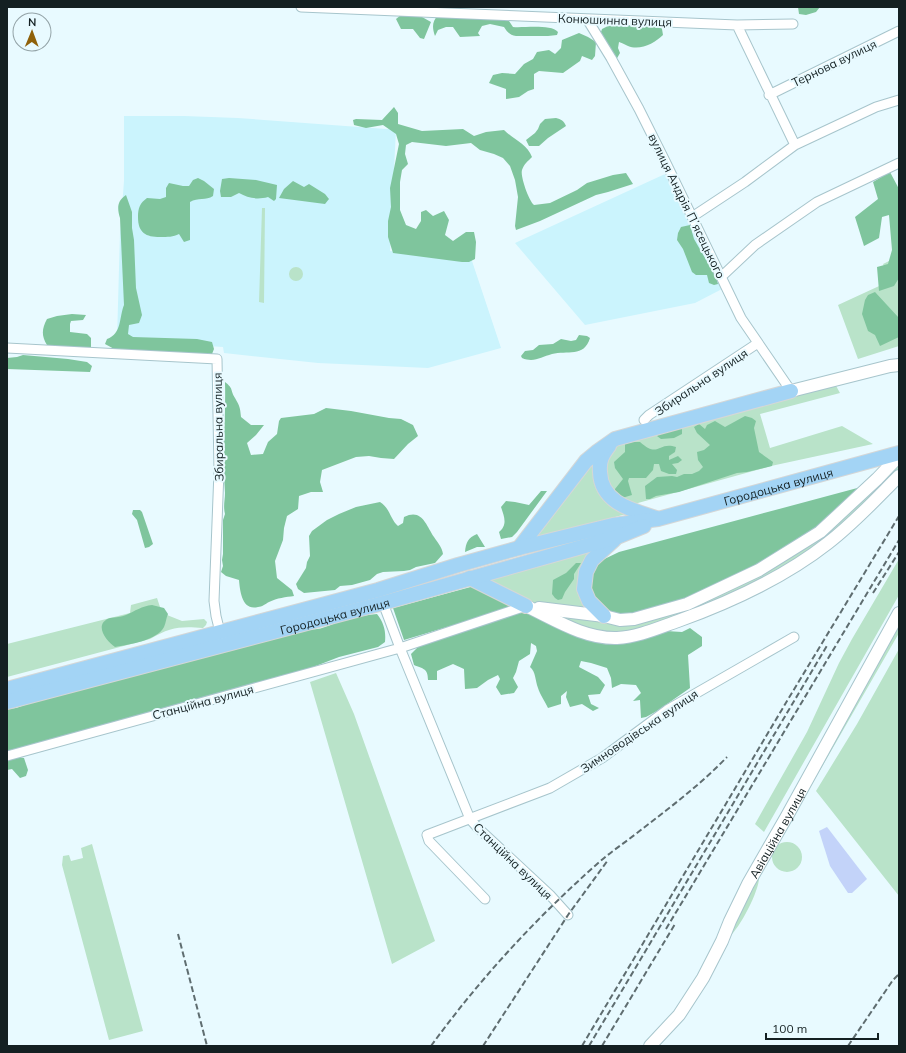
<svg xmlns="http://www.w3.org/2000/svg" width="906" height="1053" font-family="Mulish,sans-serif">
  <rect width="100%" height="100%" fill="#e8faff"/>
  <!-- built -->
  <path fill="#cbf4fd" d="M124,116H184L238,118L386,129H396L390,251L448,258H471L501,348L428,368L318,363L224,353L223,347L117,340L120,233L124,181Z
    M665,174L722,289L695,303L585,325L515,243Z"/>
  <!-- green -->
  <path fill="#b9e3c9" d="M899,196V346L858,359L838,305L890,281L883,264L893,259Z
    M262,208H265L264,303L259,302Z
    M289 274a7 7 0 1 1 14 0a7 7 0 1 1-14 0Z
    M835,384L840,393L760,414L770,448L842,426L873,444L771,466L638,503H628L614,495L605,482L603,467L616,445Z
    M596,457L594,472L626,514L533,540Z
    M899,462V469L826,538L796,559L765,577L689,612L639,629L615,633L589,630L554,614L688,607Z
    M593,549L590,610L530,604L480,578Z
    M899,559V595L764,832L755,824L807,732L839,663L852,639Z
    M157,598L162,613L182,621L204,619L207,622L206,625L203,628C181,626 170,627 150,639L7,677V644L130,613L131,605Z
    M899,625V633L804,798L798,804Z
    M899,649V896L816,791L857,724Z
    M336,673L354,714L435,941L392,964L310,682Z
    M772 857a15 15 0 1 1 30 0a15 15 0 1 1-30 0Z
    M92,844L143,1031L109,1040L62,865L63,856L69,855L71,861L83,858L81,848Z
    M759,875C761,888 740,928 729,937L735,917Z"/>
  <!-- forest -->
  <path fill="#7fc59d" d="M798,7H820L816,12L806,15L799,14Z
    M401,15L422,17L431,22L424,39L420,38L413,29H401L396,19Z
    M438,15L507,18L513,27C524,28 551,24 558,32L557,35L548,36H516C510,35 507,32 504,27L490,24L482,26L478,33L480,36L460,37L453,27H446L438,30L435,36C432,27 432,22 438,15Z
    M614,23L658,24L662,29L663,35C655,43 640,51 628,46C625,45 623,43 619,42L618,48L620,53L616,60L600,35L602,29Z
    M579,33L588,37L596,42L595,56L592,60L582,56L580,61L563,73L539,71L534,74V89L528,91L519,97L506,99V89L489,83L493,75L502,73L515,74L524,64L533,59L537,52L549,50L555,54L561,48L562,40Z
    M394,107L398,113V124L422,131L463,129L474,136L486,132L504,130C514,140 527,144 532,157C528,161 524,164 522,170C520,176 529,201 534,205L550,203L577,190L587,183L613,175L626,173L633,184L608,192L596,195L540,221L516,230L515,226L518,197L515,180L510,166L503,158L494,154L480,150L471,143L446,146L412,142L406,145L405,154L408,164L402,170L400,182V210L406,225L416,229L421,221V212L426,210L433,216L444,211L449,220L445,235L453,241L466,232H474L476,242L475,259L469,262H462L393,253L388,237V221L391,207L390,188L399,144L396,134L383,125L366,128L354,125L353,120L356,119L382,120Z
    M556,118C561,119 564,121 566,126L548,138L539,146H529L526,140L535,133L538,129L540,124L545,119Z
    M890,172L899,189V278L894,286L879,291L877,267L888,264L892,250L889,215L882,217L879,238L864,246L855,217L878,199L873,182Z
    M198,178L204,181L214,189L213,196C206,201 198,197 190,202V240L184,242L179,234C173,237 168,237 160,237C146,237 138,233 138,217C138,208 140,203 147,198L160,199L166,197V188L169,183L183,186H189L193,180Z
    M229,178L256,180L277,185L276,199L274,201L268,197C257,200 248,198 239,193L231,197H221L220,191L222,179Z
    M293,181L304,187L309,184L325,194L329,199L325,204L279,198L284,189Z
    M126,195L132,212V228L134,240L136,288L142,315L139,323L129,325L128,334L133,337L197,339L212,342L214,349L212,354L116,350L105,344L107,339C122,334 119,317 124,305L120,218C117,208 117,201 126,195Z
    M690,225L694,239L716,277L718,284L714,285L709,283L707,275H696L692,272L683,249L677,240L678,233L681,227Z
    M875,292L899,318V337L880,346L875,335L868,331L862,314L865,300L868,295Z
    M72,314L86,315L83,320L71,321L70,324V332L87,334L91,338V348L53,347L47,345C41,336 42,328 47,319L57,316Z
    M579,335L587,336L590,338C584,358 567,350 552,354C541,357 534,363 522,358L521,356L525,351L533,350L539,345L553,344L561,339L571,341L576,340Z
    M23,355L68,359L87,362L92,366L90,372L7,369V358L17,357Z
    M225,382C234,389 230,390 235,398C240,407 240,407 241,417L251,425H264L256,435L247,443L251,455L263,454L268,442L277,434L279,421L281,418L314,414L326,408L351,411L389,418L401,419L413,425L418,436L408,444L394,459L381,458L369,456L356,457L322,470L320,482L323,492H311L299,496L298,509L287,516L284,528L283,540L275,561L277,578L292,590L294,596C286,597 277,598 269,602C265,604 262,607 258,607C242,611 240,591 239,580L226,576L221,572L223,566L222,560L223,554V520L225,514C223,506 225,500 225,493C222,456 226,419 225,382Z
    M745,416L752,418L756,421L754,428L759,452L773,462L772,466L747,472L737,473L679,492L656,496L650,499H646L645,486L657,477L672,476L677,477L684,474H692L699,471L703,467L698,460L697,452L704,450L710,445L697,433L694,427L699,424L705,429L707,425L715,421L725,427Z
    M678,427L682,429V434L674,438L661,439L657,436L660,433Z
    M632,442H640C659,459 658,441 676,447L675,452L669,456V460L678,456L682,460L678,463L672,464L677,470L676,474H669L661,471L659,464H654L653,470L646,478H629L628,481L632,495L622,498L616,497L615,489L623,479L615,468L614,462L625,452V444Z
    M861,487L817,528L747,571L674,603L626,616L614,615L597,605L589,591L594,564L619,552Z
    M541,491H547L517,532L512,537L501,539L499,532C508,525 504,516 501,507L506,501L515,502L529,505Z
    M380,502C390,508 390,519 398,526L403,523L404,517C422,508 426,525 434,537C438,543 442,547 443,554L435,563L416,567L410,570L404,571L383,572L377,574L370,580L352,585L340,586L335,590L304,593L298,589L296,584L306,568L307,562L310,556L309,536L312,531L327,520L339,514L356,507Z
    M133,510H140L142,512L153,544L149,547L145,548L137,520L132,514Z
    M477,534L485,547H477L465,552C466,542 468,538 477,534Z
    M576,563H581L574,574V579L565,592L562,599L558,600L555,598L552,594L553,580L566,573Z
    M478,585L517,606L404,640L393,608Z
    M152,605L164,608L168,614C166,618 166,623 164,627C158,640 128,645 115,647C106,641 93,624 110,618C116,617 121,617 126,615C135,611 142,606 152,605Z
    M529,611L598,633L650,630L682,632L690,628L702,637V646L688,655L690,688L657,711L646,717L641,718L640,700L633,701L641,693L636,685L621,684L612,688L611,678L607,668L591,663L581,661L579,667L598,677L605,685L600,694L588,695L591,704L599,708L593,711L582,704L570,707L566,697L567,691L561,696V704L548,708C545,701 540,695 538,688C535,680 536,672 530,667L537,651L536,646L531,643L530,654L519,661L516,672L513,678L518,687L514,693L501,695L496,687L500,679L498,675L488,680L477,688L465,689L464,669L453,664L437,671V680H428C428,668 423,669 414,665L411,654L419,646L493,617Z
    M377,614C384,623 386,631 385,642L378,647L339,657L308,669L280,676L262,683L178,706L163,708L125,722H114L67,736L7,751V709L16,708L45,698L303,629C322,632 332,623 349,618C358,616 368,615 377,614Z
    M17,757L24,758L28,770L26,776L20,778L12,769L7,770V760Z"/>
  <!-- water -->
  <path fill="#c3d3f9" d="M827,827L867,879L852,893H848L830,866L819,831Z"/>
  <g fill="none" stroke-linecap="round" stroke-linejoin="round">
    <!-- street casing -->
    <g stroke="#a7c5cc" stroke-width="11">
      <path id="street" d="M301,7L737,25L793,24
        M587,19L611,58L639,109L666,163L741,318L791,391
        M737,25L795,145
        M769,95L899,31
        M692,217L745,182L795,145L876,107L899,100
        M721,277L755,245L817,202L899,163
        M7,348L217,359L219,471L214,601L216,616L221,636
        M644,420L649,415L758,343
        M383,603L400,648L470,819L478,828L550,895L568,915
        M7,756L400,648L526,606
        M485,899L429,841L427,835L550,788L602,758L667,710L794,637"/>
    </g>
    <!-- secondary casing -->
    <g stroke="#a7c5cc" stroke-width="14">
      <g id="secondary">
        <path d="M791,391L890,366L899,365"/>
        <path d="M526,606C554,619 584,639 617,638C638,637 658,628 678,621C728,603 786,576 828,543C854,523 876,499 899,476"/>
        <path d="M539,608L604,616L620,620L634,619L687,604L759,570L820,532L877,479L899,456"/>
        <path id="s1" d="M650,1046L679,1015L703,978L722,941L730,921L748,884L787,816L899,613"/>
      </g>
    </g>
    <!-- primary casing -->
    <g stroke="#d5d7d7" stroke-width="16">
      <g id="primary">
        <path d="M609,446C602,455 599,461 600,472C601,503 632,510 656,518"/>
        <path d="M519,548L586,461L598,451L615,439L791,391"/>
        <path d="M470,578L526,606"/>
        <path d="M604,616L589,601L584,589L586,572L592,560L614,540"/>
        <path id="s2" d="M7,689L378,590L458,565L519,548L613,525L658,519L899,453"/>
        <path id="s3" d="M7,702L383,603L617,537L644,526"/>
      </g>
    </g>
    <!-- street -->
    <use href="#street" stroke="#fff" stroke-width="9"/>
    <!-- secondary -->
    <use href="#secondary" stroke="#fff" stroke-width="12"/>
    <!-- primary -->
    <use href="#primary" stroke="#a3d4f5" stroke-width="14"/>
    <!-- rail -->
    <path stroke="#5f6d70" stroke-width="2" stroke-dasharray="6 3" stroke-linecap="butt" d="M873,593L899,552
      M666,929L899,540
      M178,934L207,1046
      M431,1046C479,980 535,919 596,865C609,853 623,844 637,833C668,809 699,786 727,757
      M483,1046L568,915L608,860
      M582,1046L787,701L899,516
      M589,1046L828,644
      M602,1046L675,924
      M848,1046L893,980L899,974"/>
  </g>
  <g text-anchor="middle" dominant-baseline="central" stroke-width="4" stroke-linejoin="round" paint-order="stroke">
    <!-- street labels -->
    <g font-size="12" fill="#142022" stroke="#e8faff">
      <text transform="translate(615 20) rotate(2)">Конюшинна вулиця</text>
      <text transform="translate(834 63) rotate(-26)">Тернова вулиця</text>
      <text transform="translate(687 206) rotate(64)">вулиця Андрія Пʼясецького</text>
      <text transform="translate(701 382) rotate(-34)">Збиральна вулиця</text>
      <text transform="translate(218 427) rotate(-91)">Збиральна вулиця</text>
      <text stroke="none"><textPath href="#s2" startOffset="798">Городоцька вулиця</textPath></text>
      <text stroke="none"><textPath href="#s3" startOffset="339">Городоцька вулиця</textPath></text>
      <text transform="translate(203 702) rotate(-15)">Станційна вулиця</text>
      <text transform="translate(639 731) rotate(-34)">Зимноводівська вулиця</text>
      <text stroke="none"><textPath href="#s1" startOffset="250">Авіаційна вулиця</textPath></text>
      <text transform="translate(513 861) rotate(44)">Станційна вулиця</text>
    </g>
  </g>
  <!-- border -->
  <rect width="906" height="1053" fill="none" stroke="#142022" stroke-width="16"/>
  <!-- north arrow -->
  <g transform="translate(32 32) rotate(1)"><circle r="19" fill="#e8faff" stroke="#93a3a7"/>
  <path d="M0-3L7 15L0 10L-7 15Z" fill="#8f610a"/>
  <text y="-6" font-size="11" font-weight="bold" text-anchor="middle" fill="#142022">N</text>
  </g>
  <!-- scale -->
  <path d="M766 1033v6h112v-6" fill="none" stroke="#142022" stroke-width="2"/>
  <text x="772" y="1033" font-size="12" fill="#142022" stroke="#e8faff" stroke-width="3" paint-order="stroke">100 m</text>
</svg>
